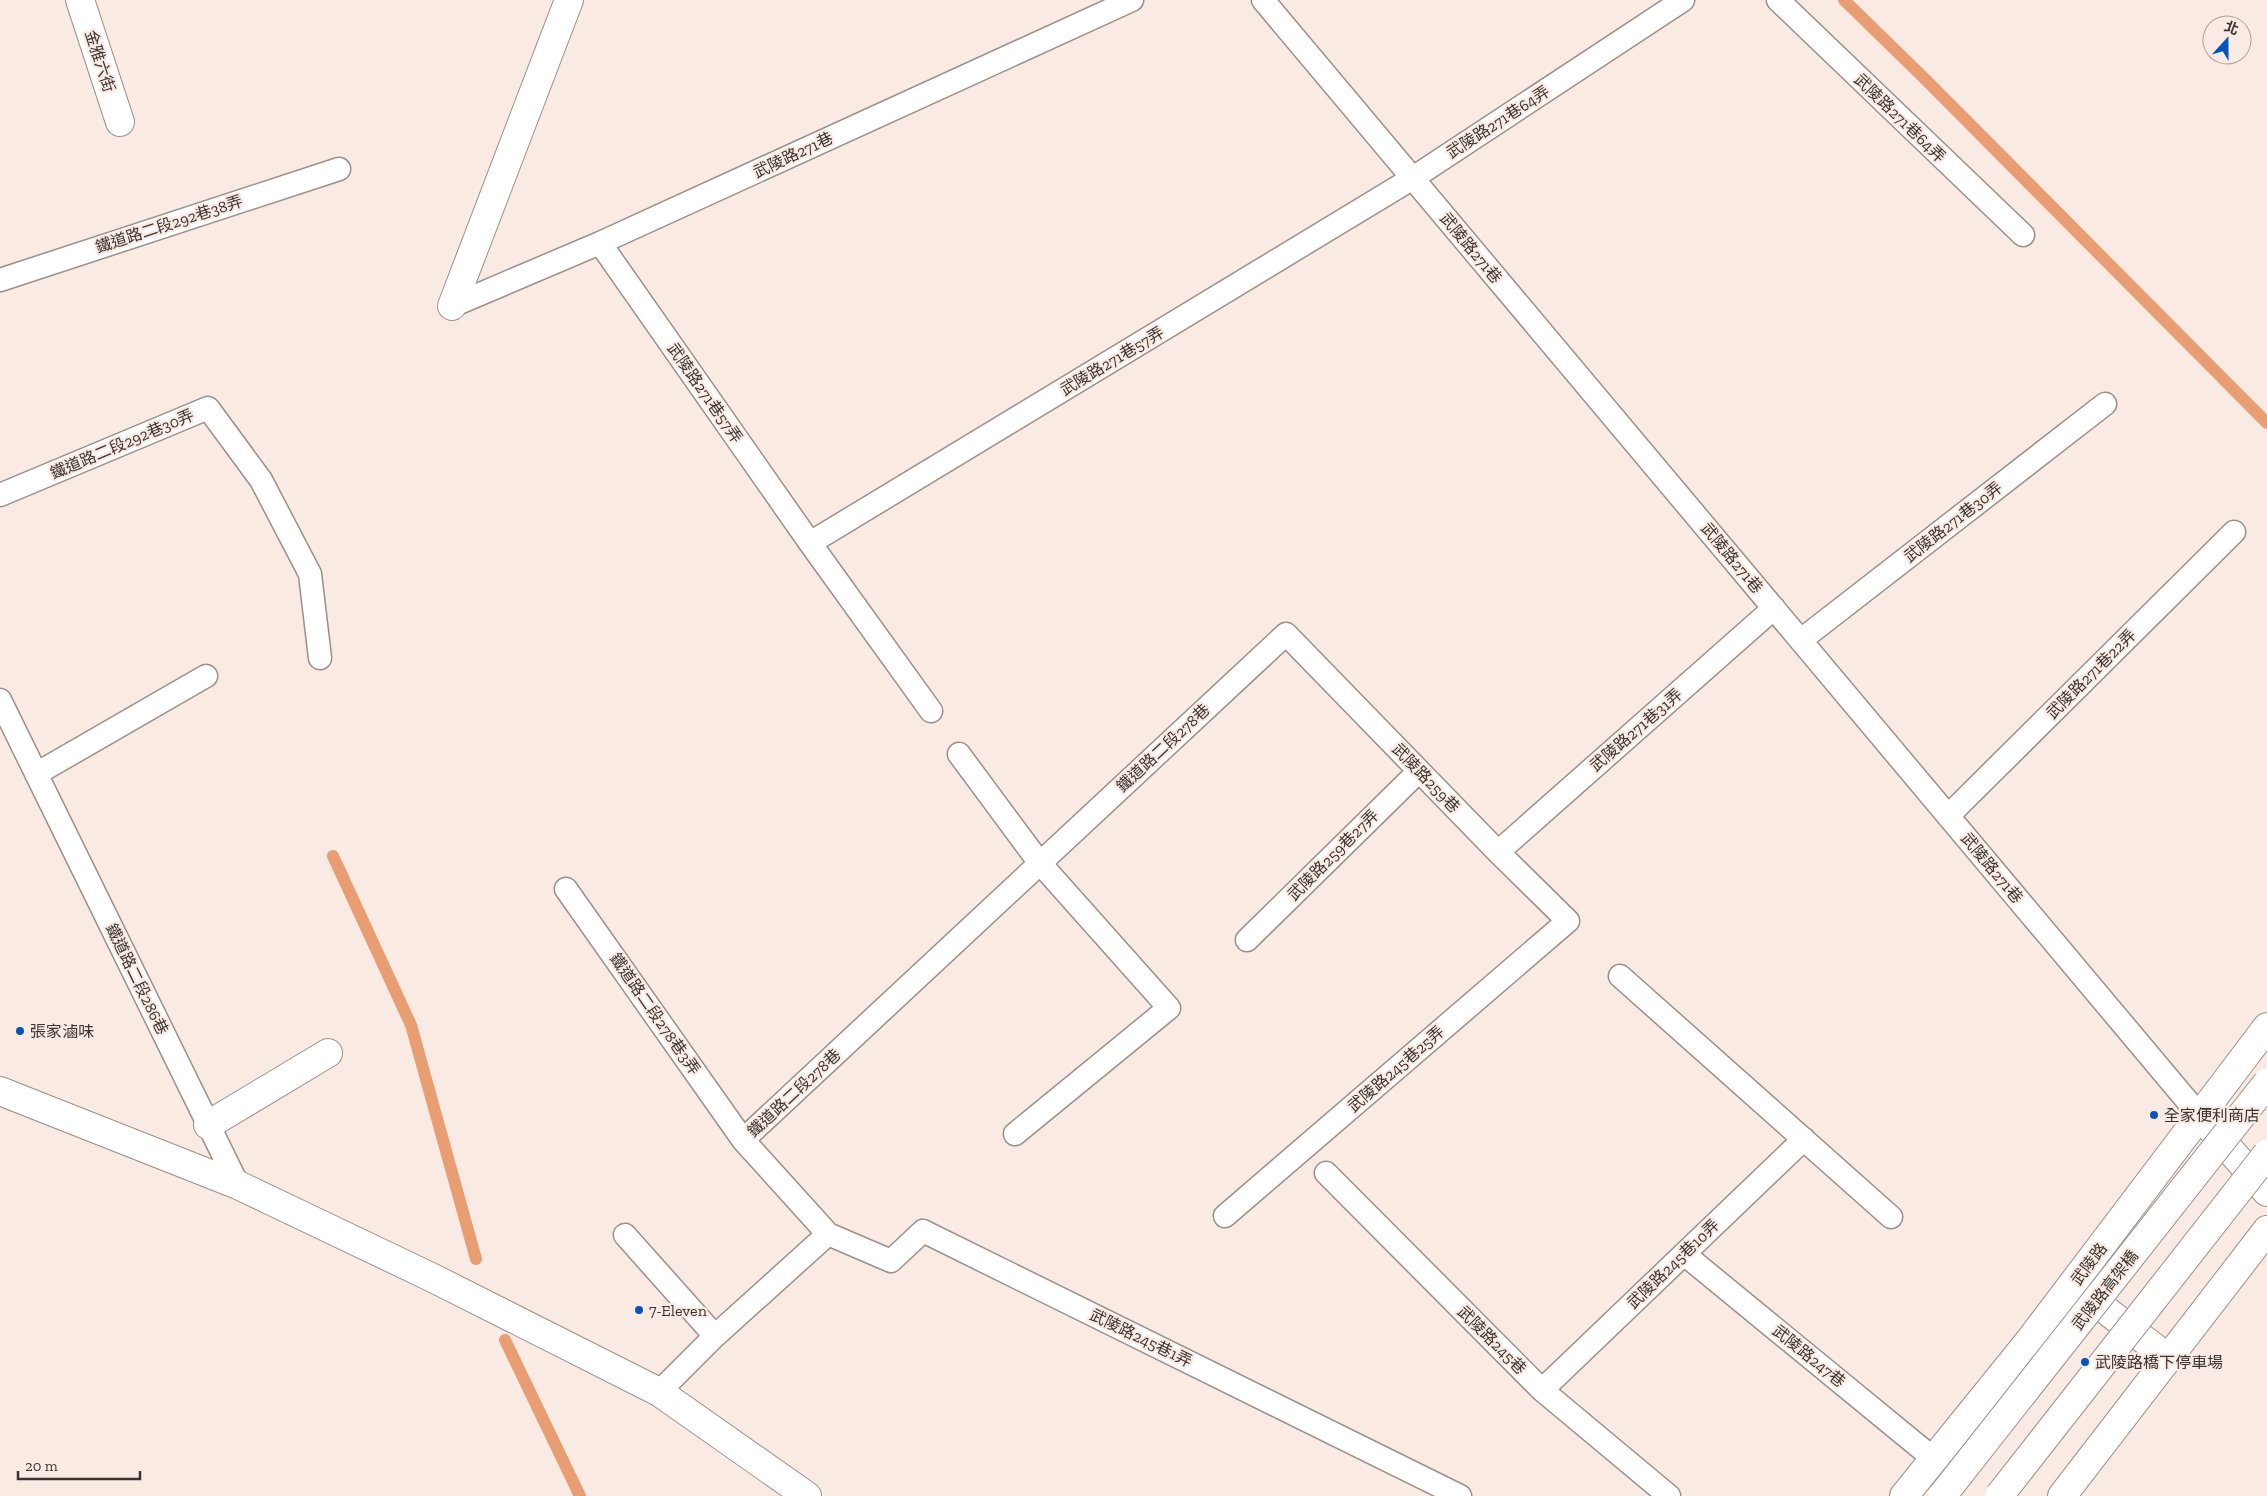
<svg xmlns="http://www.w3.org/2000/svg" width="2267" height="1496" font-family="'Zilla Slab','Noto Sans TC',serif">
  <rect width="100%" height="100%" fill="#f9ebe4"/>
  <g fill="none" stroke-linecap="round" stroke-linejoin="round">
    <!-- stream -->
    <path stroke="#e89d73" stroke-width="12" d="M1844,0L1926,80L2267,423
      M333,856L411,1025L476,1259
      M505,1340L580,1496"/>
    <!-- lane casing -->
    <g stroke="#9c8f89" stroke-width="25">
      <path id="lane" d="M1263,0L2200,1116
        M1778,0L2023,235
        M600,243L810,543L931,711
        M0,280L339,169
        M452,306L600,243L1132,0
        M0,495L208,408L261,480L310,574L320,658
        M810,543L1413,178L1683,0
        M1801,640L2105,404
        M0,700L238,1185
        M959,754L1039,862L1169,1008L1015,1134
        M36,774L206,676
        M1948,816L2234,532
        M1498,852L1774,608
        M566,889L743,1140
        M1247,940L1419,771
        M1620,976L1891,1217
        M1326,1173L1542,1390L1669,1496
        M828,1234L891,1261L923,1231L1460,1496
        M625,1235L715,1336
        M1684,1254L1934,1459
        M1542,1390L1804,1139
        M659,1392L715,1336L828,1234L743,1140L1286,634L1498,852L1568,921L1225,1216"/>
    </g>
    <!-- street casing -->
    <g stroke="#9c8f89" stroke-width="30">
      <path id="street" d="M80,0L120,122
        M452,306L569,0
        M2200,1116L2267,1192
        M208,1125L328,1053
        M2076,1287L2168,1358"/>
    </g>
    <!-- secondary casing -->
    <g stroke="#9c8f89" stroke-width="30">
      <path id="secondary" d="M0,1091L238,1185L435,1279L659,1392L807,1496
        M1904,1496L2030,1340L2267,1027
        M2062,1496L2267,1230"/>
    </g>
    <!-- lane -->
    <use href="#lane" stroke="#fff" stroke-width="22"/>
    <!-- street -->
    <use href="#street" stroke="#fff" stroke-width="28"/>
    <!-- secondary -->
    <use href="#secondary" stroke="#fff" stroke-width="28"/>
    <!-- highway-bridge casing -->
    <g stroke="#9c8f89" stroke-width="30" stroke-linecap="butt">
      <path id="highway-bridge" d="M1942,1496L2267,1083
        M1999,1496L2267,1154"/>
    </g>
    <!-- highway-bridge -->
    <use href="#highway-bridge" stroke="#fff" stroke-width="28"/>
  </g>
  <!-- markers -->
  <g fill="#0653bd" stroke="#f9ebe4" stroke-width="2">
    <circle cx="20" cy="1031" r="5"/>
    <circle cx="2154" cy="1115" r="5"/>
    <circle cx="639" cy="1310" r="5"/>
    <circle cx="2085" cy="1362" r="5"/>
  </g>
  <g text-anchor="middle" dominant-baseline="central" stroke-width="4.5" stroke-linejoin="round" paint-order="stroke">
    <!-- street labels -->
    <g font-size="16" fill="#393431" stroke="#f9ebe4">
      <text transform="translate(100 61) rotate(72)">金雅六街</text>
      <text transform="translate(1900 118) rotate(44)">武陵路271巷64弄</text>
      <text transform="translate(1498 122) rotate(-33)">武陵路271巷64弄</text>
      <text transform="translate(793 155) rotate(-25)">武陵路271巷</text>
      <text transform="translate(169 224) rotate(-18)">鐵道路二段292巷38弄</text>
      <text transform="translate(1471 248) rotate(50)">武陵路271巷</text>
      <text transform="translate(1112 361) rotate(-31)">武陵路271巷57弄</text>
      <text transform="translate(705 393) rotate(55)">武陵路271巷57弄</text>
      <text transform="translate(122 444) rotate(-23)">鐵道路二段292巷30弄</text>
      <text transform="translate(1953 522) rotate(-38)">武陵路271巷30弄</text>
      <text transform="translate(1732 558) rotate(50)">武陵路271巷</text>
      <text transform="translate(2091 674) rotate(-45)">武陵路271巷22弄</text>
      <text transform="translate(1636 730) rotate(-41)">武陵路271巷31弄</text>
      <text transform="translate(1163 748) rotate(-43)">鐵道路二段278巷</text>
      <text transform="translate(1426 778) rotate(46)">武陵路259巷</text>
      <text transform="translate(1333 855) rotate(-45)">武陵路259巷27弄</text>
      <text transform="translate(1992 868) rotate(50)">武陵路271巷</text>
      <text transform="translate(137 979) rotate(64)">鐵道路二段286巷</text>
      <text transform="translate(655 1014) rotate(55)">鐵道路二段278巷3弄</text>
      <text transform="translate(1396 1069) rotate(-41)">武陵路245巷25弄</text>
      <text transform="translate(794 1093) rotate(-43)">鐵道路二段278巷</text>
      <text transform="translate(1673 1264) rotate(-44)">武陵路245巷10弄</text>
      <text transform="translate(2089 1264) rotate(-53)">武陵路</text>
      <text transform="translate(2105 1290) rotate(-52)">武陵路高架橋</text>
      <text transform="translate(1141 1338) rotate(26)">武陵路245巷1弄</text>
      <text transform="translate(1492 1340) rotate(45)">武陵路245巷</text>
      <text transform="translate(1809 1356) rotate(39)">武陵路247巷</text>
    </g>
    <!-- poi labels -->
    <g font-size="16" fill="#393431" stroke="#f9ebe4" text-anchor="start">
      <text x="30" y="1031">張家滷味</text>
      <text x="2164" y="1115">全家便利商店</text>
      <text x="649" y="1310">7-Eleven</text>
      <text x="2095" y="1362">武陵路橋下停車場</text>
    </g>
  </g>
  <!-- north arrow -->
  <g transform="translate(2227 40) rotate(21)"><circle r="24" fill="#f9ebe4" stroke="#aca29c"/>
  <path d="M0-4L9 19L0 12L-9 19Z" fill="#0653bd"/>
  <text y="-8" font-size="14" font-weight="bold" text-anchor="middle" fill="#393431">北</text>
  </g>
  <!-- scale -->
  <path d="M18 1471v8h122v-8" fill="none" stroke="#393431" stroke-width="2.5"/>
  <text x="25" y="1471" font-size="15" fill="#393431" stroke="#f9ebe4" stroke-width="4" paint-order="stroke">20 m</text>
</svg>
